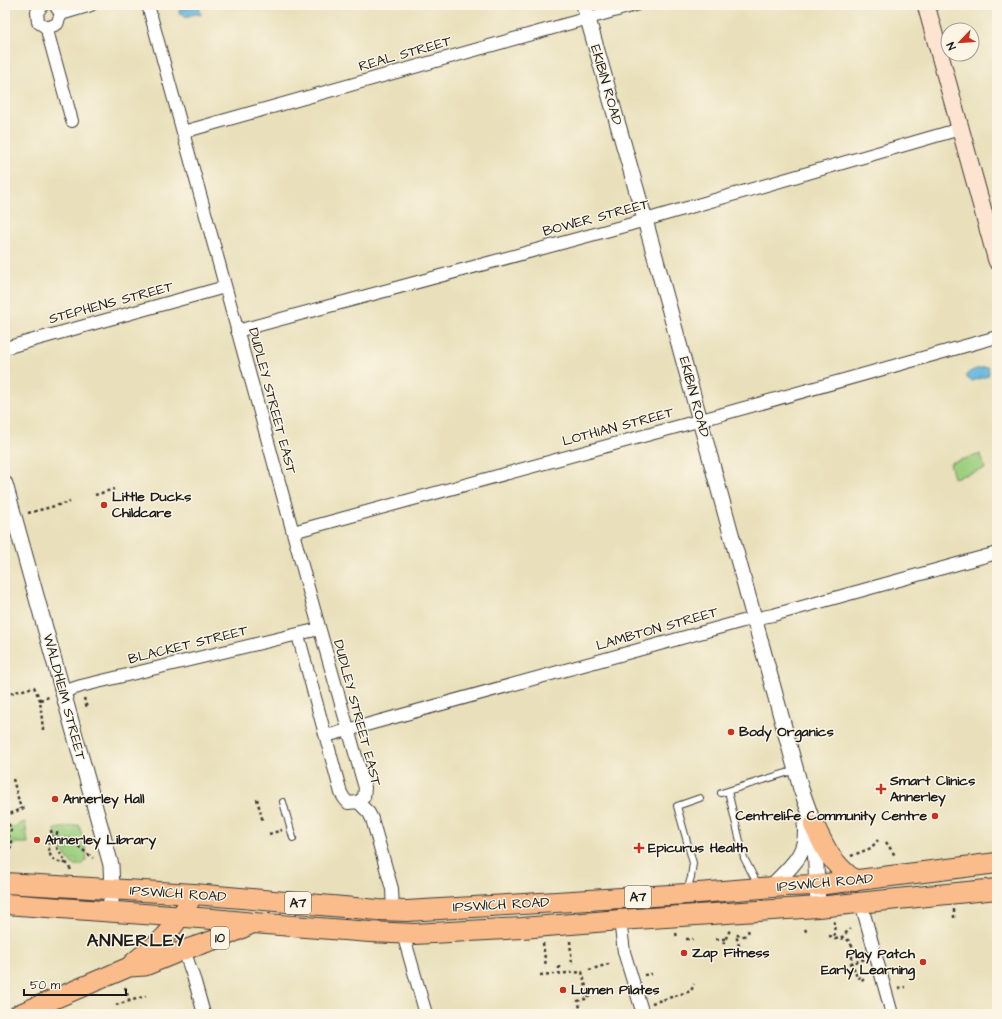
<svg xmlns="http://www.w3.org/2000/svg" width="1002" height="1019" font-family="'Architects Daughter',sans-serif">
  <defs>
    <pattern id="park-crowns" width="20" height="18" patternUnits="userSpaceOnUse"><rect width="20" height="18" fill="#9dcf7f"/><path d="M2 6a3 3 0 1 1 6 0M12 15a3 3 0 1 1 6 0" fill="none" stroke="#87b16d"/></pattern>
  </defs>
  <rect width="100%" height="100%" fill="#fcf5e5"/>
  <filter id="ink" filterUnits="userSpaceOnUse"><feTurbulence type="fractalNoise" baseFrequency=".025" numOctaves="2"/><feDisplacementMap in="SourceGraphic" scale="8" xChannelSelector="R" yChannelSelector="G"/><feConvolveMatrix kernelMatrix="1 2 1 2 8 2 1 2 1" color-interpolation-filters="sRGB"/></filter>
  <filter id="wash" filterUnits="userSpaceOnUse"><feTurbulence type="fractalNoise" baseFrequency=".012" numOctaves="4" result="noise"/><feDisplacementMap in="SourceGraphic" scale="16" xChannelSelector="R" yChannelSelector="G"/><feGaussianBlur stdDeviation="0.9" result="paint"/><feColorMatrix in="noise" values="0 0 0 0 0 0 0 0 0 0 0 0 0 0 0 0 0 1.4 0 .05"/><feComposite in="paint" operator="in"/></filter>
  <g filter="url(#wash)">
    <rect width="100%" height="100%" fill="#e9e0bb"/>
    <!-- park -->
    <path fill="url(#park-crowns)" stroke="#5c764e" d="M25,822L28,843H16L11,846L5,842V830Z
      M79,825C81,833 90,856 85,862C82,866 77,865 73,865C63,852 56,846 55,829Z"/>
    <!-- pitch -->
    <path fill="#9dcf7f" stroke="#5c764e" d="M981,454L985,469L954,478L950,463Z"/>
    <!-- water -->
    <path fill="#5fb4db" stroke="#3e687c" d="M199,5L201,15L194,14L186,17L182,13L180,14L179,12V10Z
      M988,367L989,372L988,376L972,381L968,379L966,375C972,369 980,368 988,367Z"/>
  </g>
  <g filter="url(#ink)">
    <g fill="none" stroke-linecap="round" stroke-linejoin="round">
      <!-- service casing -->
      <g stroke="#3b3934" stroke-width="8">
        <path id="service" d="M728,791L744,858L758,885
          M721,793L796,770
          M283,802L293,838
          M687,891L691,877L693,863L677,806L700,798"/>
      </g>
      <!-- minor casing -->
      <g stroke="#3b3934" stroke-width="14">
        <path id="minor" d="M43,5L37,12L38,22L47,28
          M148,5L314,609L365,788L364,797L358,802L348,803L344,798L341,793L298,635
          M61,14L91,5
          M47,28L48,34L72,121
          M47,28L57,24L61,14L55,5
          M183,132L635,5
          M237,331L628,225L960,129
          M5,348L225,287
          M293,532L687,424L997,337
          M63,692L81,686L319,629
          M326,736L743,621L773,615L997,553
          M358,802L369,813L372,819L392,889L393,911
          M861,903L892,1014
          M620,920L624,952L643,1014
          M403,934L426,1014
          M184,950L195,982L204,1014"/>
      </g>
      <!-- tertiary casing -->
      <g stroke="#3b3934" stroke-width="17">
        <path id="tertiary" d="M584,5L645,220L801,789L814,825L818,907
          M5,484L111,865L112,889L110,912
          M770,888C789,868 809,855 805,824"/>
      </g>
      <!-- secondary casing -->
      <g stroke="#3b3934" stroke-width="19">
        <path id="secondary" d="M926,5L997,261"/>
      </g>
      <!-- primary casing -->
      <g stroke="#3b3934" stroke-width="21">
        <path id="primary" d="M131,965C142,954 155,947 165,936C177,924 185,908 194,894
          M19,1014L129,967L145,966L184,950L226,936L254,923"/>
      </g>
      <!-- trunk casing -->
      <g stroke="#3b3934" stroke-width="22">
        <path id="trunk" d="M814,825C826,851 832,863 855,881
          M5,883L194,894L378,910L407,911L686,894L786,886L817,885L997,863
          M5,904L213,919L254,923L370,932L414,934L522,928L620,920L818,907L997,889"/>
      </g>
      <!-- path -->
      <path stroke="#3b3934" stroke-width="2.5" stroke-dasharray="3 3" stroke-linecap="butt" d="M95,495L114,489
        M28,513L70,502
        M5,695L34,687L40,700L43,730
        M84,698L87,708
        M40,700L49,697
        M13,779L21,809
        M257,799L263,822
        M5,816L26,807
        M5,819L11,828C11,836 6,835 12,843L9,854V866
        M51,830C53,845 63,857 71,870
        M57,832V838H65L69,839L93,858
        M269,834L282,830
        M47,838L48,837C50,855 47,861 66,863
        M886,842L896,857
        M851,856L871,848L878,840
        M954,909V920
        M834,921L835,939L841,938L848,940L852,946V962L857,978L862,977L864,984
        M805,929L807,933
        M748,930L749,934
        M676,933L677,938
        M829,936L835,937
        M841,938L850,929
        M686,939H693
        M716,939H725
        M570,941L572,965
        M543,943L546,967
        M723,944L730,930
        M739,946L736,935L746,936
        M852,951L863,958
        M850,964L865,959
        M559,966V974
        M589,970L612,963
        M540,975L582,972L589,998L578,1001L582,1014
        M644,975L652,974
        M125,987L130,1003
        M898,987L900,988L905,987
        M652,1003L691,991L694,984
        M116,1005L146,996"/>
      <!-- service -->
      <use href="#service" stroke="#fff" stroke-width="6"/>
      <!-- minor -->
      <use href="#minor" stroke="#fff" stroke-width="12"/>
      <!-- tertiary -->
      <use href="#tertiary" stroke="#fff" stroke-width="15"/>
      <!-- secondary -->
      <use href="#secondary" stroke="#fde4d1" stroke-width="17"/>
      <!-- primary -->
      <use href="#primary" stroke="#fabc8b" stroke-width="19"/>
      <!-- trunk -->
      <use href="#trunk" stroke="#fabc8b" stroke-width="20"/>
    </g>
  </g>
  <!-- markers -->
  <g fill="#c8321e" stroke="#fcf5e5" stroke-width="1.5">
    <circle cx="104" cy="505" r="4"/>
    <circle cx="731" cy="732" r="4"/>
    <path d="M879 783h4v4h4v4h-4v4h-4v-4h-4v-4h4z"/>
    <circle cx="55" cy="799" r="4"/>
    <circle cx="935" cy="816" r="4"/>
    <circle cx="37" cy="840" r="4"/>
    <path d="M637 842h4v4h4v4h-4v4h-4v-4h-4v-4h4z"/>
    <circle cx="684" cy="953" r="4"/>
    <circle cx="923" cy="962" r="4"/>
    <circle cx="563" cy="990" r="4"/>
  </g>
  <g text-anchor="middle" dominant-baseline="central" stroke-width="3" stroke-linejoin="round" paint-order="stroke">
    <!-- shield labels -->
    <g fill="#fcf5e5" stroke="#5f5d58" stroke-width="1">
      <rect x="625" y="886" width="26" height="22" rx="3"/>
      <rect x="285" y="892" width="26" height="22" rx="3"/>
      <rect x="211" y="927" width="18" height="22" rx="3"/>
    </g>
    <g font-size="13" font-weight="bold" fill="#1c1c1c">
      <text x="638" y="897">A7</text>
      <text x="298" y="903">A7</text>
      <text x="220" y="938">10</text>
    </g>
    <!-- street labels -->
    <g font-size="14" fill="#1c1c1c" stroke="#fcf5e5">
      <text transform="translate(405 54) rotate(-16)">REAL STREET</text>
      <text transform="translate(606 85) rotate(74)">EKIBIN ROAD</text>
      <text transform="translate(596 218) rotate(-15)">BOWER STREET</text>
      <text transform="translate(111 303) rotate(-15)">STEPHENS STREET</text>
      <text transform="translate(694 397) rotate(75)">EKIBIN ROAD</text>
      <text transform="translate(272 401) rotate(75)">DUDLEY STREET EAST</text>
      <text transform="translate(618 427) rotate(-15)">LOTHIAN STREET</text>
      <text transform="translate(657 629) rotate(-16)">LAMBTON STREET</text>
      <text transform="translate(188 645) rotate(-14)">BLACKET STREET</text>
      <text transform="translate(64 697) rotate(75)">WALDHEIM STREET</text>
      <text transform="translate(357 713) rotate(75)">DUDLEY STREET EAST</text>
      <text transform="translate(825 883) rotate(-5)">IPSWICH ROAD</text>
      <text transform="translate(178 894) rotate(4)">IPSWICH ROAD</text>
      <text transform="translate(501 905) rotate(-3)">IPSWICH ROAD</text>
    </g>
    <!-- poi labels -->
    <g font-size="14" font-weight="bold" fill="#1c1c1c" stroke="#fcf5e5" text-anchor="start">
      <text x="112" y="497">Little Ducks<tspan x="112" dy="16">Childcare</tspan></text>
      <text x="739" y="732">Body Organics</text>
      <text x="890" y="781">Smart Clinics<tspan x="890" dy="16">Annerley</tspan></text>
      <text x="63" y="799">Annerley Hall</text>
      <text x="927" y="816" text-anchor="end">Centrelife Community Centre</text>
      <text x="45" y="840">Annerley Library</text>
      <text x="648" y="848">Epicurus Health</text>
      <text x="692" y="953">Zap Fitness</text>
      <text x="915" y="954" text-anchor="end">Play Patch<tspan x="915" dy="16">Early Learning</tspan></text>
      <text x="571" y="990">Lumen Pilates</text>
    </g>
    <!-- district labels -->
    <g font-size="18" font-weight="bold" letter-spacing="1" fill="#1c1c1c" stroke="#fcf5e5">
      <text x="136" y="940">ANNERLEY</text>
    </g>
  </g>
  <!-- margin -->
  <rect width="1002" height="1019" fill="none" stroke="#fcf5e5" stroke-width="20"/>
  <!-- north arrow -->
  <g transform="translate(960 42) rotate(245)"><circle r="19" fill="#fcf5e5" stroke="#a29e95"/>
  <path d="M0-3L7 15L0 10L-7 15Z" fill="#c8321e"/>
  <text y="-6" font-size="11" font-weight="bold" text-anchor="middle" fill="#1c1c1c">N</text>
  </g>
  <!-- scale -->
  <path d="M24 989v6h102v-6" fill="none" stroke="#1c1c1c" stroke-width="2"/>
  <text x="30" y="989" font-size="12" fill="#1c1c1c" stroke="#fcf5e5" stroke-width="3" paint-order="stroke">50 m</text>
</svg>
